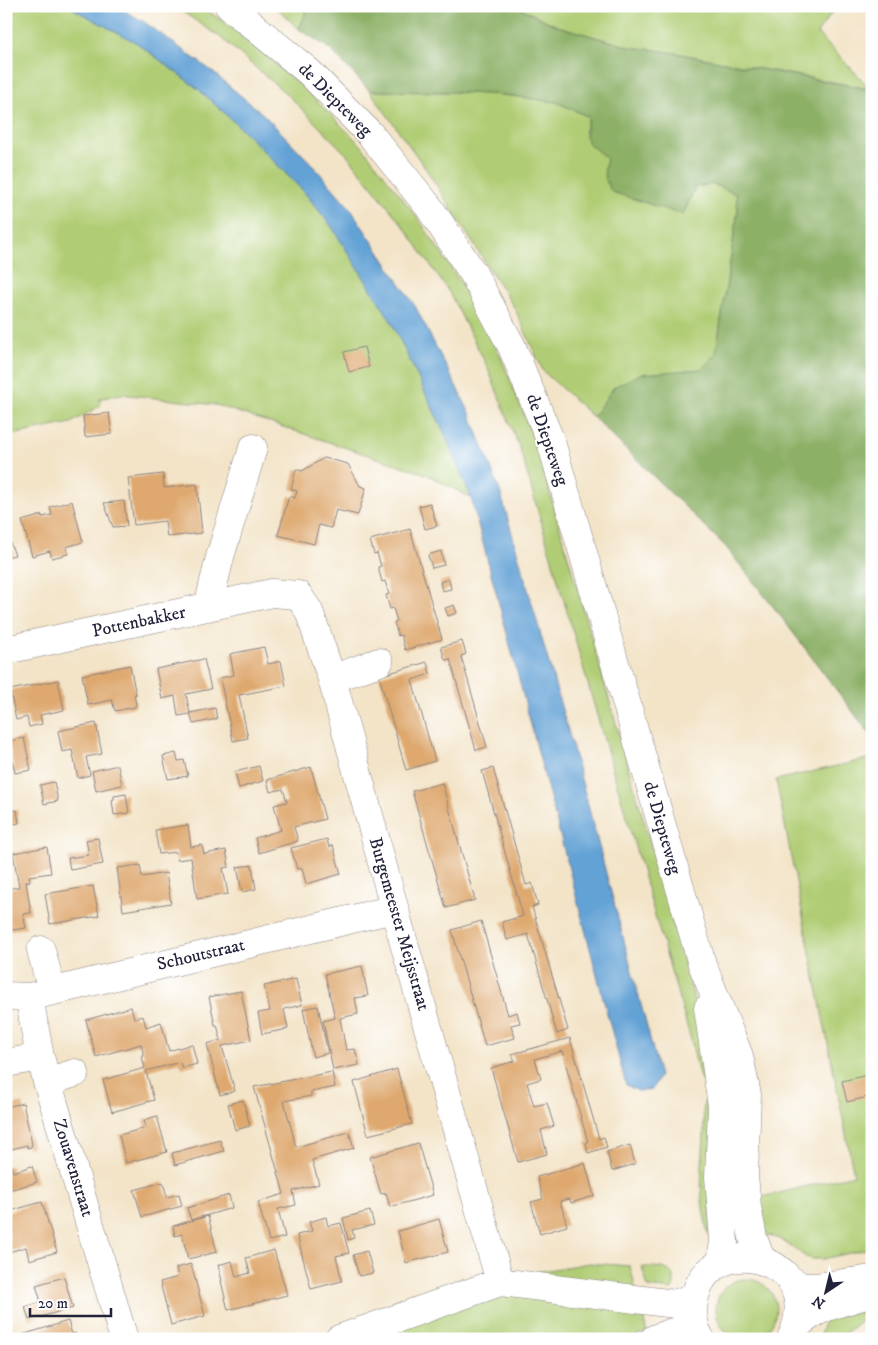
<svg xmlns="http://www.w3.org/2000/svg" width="878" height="1345" font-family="'IM FELL DW Pica',serif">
  <rect width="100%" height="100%" fill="#fff"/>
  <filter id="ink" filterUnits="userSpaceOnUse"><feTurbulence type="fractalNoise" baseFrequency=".02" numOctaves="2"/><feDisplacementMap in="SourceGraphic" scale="10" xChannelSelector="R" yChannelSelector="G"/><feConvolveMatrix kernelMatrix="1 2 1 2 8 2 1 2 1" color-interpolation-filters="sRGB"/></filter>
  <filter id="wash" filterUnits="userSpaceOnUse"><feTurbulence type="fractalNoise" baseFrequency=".0096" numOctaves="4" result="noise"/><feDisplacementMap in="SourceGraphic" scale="20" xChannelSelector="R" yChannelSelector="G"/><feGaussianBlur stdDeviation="1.12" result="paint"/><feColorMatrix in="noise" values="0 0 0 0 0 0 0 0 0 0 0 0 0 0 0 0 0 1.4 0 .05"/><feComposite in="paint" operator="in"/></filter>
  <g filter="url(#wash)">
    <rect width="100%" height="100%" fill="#f3e4c8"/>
    <!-- green -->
    <path fill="#b0cd74" stroke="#697858" d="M6,6H68L137,43L197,88L246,133L305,193L332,227L390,319L444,432L471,498L426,474L216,405L121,394L99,399L101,405L71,423L6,436Z
      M174,6H201L228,25L300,84L360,144L417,217L461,283L500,355L536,445L687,971L703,1037L706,1082L701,1080L699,1075L691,1040L520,449L486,364L449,292L404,227L348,156L290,97L220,37Z
      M275,6H306L305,15L299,29Z
      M516,6H837L817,33L871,89L670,52L630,47L557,26Z
      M370,91L450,92L503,95L556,102L589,117L584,132L687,206L695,187L713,184L736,194L738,210L716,353L702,369L673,372L614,387L593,417L543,371L515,309L426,169Z
      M872,758V1248L823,1259H813L806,1257L780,1239L763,1233L754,1199L854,1175L776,780Z
      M712,1096L710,1238C707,1232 706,1226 705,1219C698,1190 703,1162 704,1133C705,1122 700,1107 707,1098Z
      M589,1263L630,1266L636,1291L531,1273Z
      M642,1267C658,1267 679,1266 673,1288L671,1290L648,1287Z
      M716 1309a30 30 0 1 1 60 0a30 30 0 1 1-60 0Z
      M496,1292L641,1309L647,1332L628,1339H361Z
      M872,1308V1312L838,1339H819L825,1319Z"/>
    <!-- forest -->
    <path fill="#8cb066" stroke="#576950" d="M306,6H516L557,26L630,47L670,52L872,90V737L782,618L726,547L593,417L614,387L640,374L702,369L716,353L738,210L736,194L713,184L695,187L683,215L612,192C604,179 602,174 607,159C588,142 581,144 589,117L556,102L503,95L450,92L370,91L330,49L299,29L305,15Z"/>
    <!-- water -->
    <path fill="#63a2d5" stroke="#426288" d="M68,6H115L143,21L209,69L264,115L310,162L350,208L415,306L470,413L500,491L571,741L660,1076L652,1089L638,1091L626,1085L471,498L444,432L390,319L332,227L305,193L246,133L197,88L137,43Z"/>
    <g id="blocks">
      <!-- building -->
      <path fill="#dea86e" d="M364,347L369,367L349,372L344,352Z
        M109,413L112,434L85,437L83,416Z
        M324,458L348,464L360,486L366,488L358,515L336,510L331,528L319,525L314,544L278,535L289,496L295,498L297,491L291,489L296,469L302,471Z
        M163,474L164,488L197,484L202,533L167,537L165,521L134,525L128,478Z
        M72,501L83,542L66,547L68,554L52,558L50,551L32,556L22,521L42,515V517L52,515L50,507Z
        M124,501L127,526L113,527L104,503Z
        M430,503L437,526L425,529L419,506Z
        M410,529L442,639L405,650L401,635L398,636L394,622L397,621L393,608L390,609L386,595L389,594L385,581L382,582L378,567L381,566L377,553L374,554L370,540Z
        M6,533L15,555L6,557Z
        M441,551L444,565L432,568L428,555Z
        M449,579L451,589L442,591L440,582Z
        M454,605L457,613L448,616L445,608Z
        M462,641L466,654L461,656L487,747L476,750L450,659L445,660L441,647Z
        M264,647L268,664L281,661L286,686L239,695L248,738L233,741L220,678L234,675L230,654Z
        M204,659L211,689L186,694L190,714L178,716L175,696L162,699L156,669Z
        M427,662L430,674L412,680L435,761L406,770L379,676Z
        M130,665L136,695H134L136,704L135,707L115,711L112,700L88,705L82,675Z
        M58,680L64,710L40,715L42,724L29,727L27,717L16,720L10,690Z
        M215,708L217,719L193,724L190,713Z
        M96,723L102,754L86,757L90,775L78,778L72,750L62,752L58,731Z
        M24,738L31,770L15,773L8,741Z
        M176,753L178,761L184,760L188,776L168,779L163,756Z
        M118,765L122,785L96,791L92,771Z
        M259,766L263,781L239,788L235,772Z
        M311,767L325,819L294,827L298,841L259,853L255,838L281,830L274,805L287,802L283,789L270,792L267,780Z
        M493,768L526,885L532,883L538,905L532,907L568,1030L557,1034L528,934L507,940L502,922L523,916L482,771Z
        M54,782L58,801L44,804L40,785Z
        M442,783L475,900L446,908L412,791Z
        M126,794L129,813L114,815L112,800L114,799V796Z
        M17,810L19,823L7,825L6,812Z
        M188,825L191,847L202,845L204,854L226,850L229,867L223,868L228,894L197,899L191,858L177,860L176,852L159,854L155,830Z
        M98,838L103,864L70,870L68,858L89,855L86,840Z
        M327,839L329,847L333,845L341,874L306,884L302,868L297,869L291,848Z
        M47,847L51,873L29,876L30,881L26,882L31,913L23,914L26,928L6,931V889L19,887L13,853Z
        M140,865L142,877L166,873L171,903L123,911L117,868Z
        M252,865L256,889L242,892L237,867Z
        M93,886L99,916L50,924L45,894Z
        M481,921L508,1015L517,1012L520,1023L511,1025L515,1038L485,1046L452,930Z
        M362,966L368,996L355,998L358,1014L340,1018L346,1050L355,1049L359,1065L333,1070L323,1021L335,1018L325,974Z
        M296,979L302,1005L284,1009L288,1029L262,1034L258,1013L270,1011L264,986Z
        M241,991L251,1040L222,1046L235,1091L220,1095L207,1044L221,1040L217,1025H215L209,997Z
        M318,1006L328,1053L313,1057L303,1009Z
        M131,1007L134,1018L143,1016L146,1027L161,1022L169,1051L192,1044L197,1064L182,1068L180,1062L146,1071L154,1100L112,1112L103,1080L145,1068L142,1057L144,1056L141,1044L96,1057L86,1020Z
        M570,1038L599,1139L604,1137L607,1147L588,1153L586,1143L588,1142L562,1051L535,1059L541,1079L527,1083L534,1106L547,1103L554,1126L541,1130L547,1154L518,1162L491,1068L515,1061L512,1054Z
        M397,1069L412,1124L368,1135L354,1082Z
        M332,1072L335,1087L311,1092V1096L284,1101L296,1147L349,1132L354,1148L312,1160L319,1184L293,1191L296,1205L278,1209L285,1237L269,1241L258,1202L284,1194L254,1087Z
        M872,1074V1096L847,1102L842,1081Z
        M243,1100L250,1126L235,1130L228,1104Z
        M23,1103L32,1144L31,1147L27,1148V1145L8,1150L6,1107Z
        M157,1116L167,1152L126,1163L119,1135L146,1128L144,1120Z
        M220,1140L224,1151L175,1165L172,1153Z
        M418,1143L433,1195L390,1207L386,1193L381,1194L370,1157Z
        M630,1145L635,1164L612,1171L607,1152Z
        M585,1163L594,1196L571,1203L570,1199L560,1201L567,1226L540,1234L531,1202L543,1199L537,1177Z
        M11,1166L13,1172L32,1166L37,1182L6,1191V1167Z
        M163,1182L167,1197L179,1194L182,1206L142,1217L134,1190Z
        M229,1195L232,1208L191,1220L187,1208Z
        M42,1202L57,1252L29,1260L26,1247L9,1252L6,1242V1240L10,1238L6,1225V1212Z
        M370,1211L374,1225L352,1230L354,1238L348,1240L343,1218Z
        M208,1216L217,1252L188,1259L182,1234L175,1236L173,1226Z
        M326,1217L328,1226L341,1223L349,1253L336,1256L342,1281L311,1289L297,1235L312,1231L309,1222Z
        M439,1219L448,1252L406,1263L398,1231Z
        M274,1250L287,1295L228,1310L221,1281H222L218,1265L232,1261L236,1277L250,1273L246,1258Z
        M367,1251L373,1273L359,1276L353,1255Z
        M191,1264L205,1316L171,1325L160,1282L178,1277L176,1268Z
        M64,1277L73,1308L29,1320L25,1307L41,1302L36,1285Z
        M68,1321L72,1334L75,1333L77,1339H23L22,1335Z"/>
    </g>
  </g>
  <g filter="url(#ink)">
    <use href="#blocks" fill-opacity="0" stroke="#8a8382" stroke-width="1"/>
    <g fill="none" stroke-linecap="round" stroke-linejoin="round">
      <!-- minor casing -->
      <g stroke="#8a8382" stroke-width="29">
        <path id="minor" d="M229,6L309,72L370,134L429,207L473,273L512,347L551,442L702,964L739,1056L747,1095L744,1176L747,1206L753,1238L761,1259
          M208,607L220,557L253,448
          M6,650L272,593L298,595L309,611L332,679L400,929L500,1282
          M332,679L379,662
          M41,950L52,991
          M6,996L29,997L394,909
          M29,997L40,1057L124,1339
          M708,1008L722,1106L719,1177L724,1241L721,1263
          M6,1063L40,1057
          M47,1082L75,1073
          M789,1279L802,1287H815L872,1279
          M797,1326C817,1306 845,1302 872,1293
          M339,1339L500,1282L675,1304L695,1296
          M654,1339C672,1332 681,1327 699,1336
          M701,1339C694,1329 692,1314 694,1302C705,1226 830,1255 791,1339"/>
      </g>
      <!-- minor -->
      <use href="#minor" stroke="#fff" stroke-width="28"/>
    </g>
  </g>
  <g text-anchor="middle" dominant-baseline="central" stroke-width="4" stroke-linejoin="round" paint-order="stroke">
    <!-- street labels -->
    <g font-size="18" fill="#22223b" stroke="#fff">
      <text transform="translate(335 100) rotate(45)">de Diepteweg</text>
      <text transform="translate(547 440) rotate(71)">de Diepteweg</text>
      <text transform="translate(139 622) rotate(-12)">Pottenbakker</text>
      <text transform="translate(662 828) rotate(74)">de Diepteweg</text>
      <text transform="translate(399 924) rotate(74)">Burgemeester Meijsstraat</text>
      <text transform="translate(201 955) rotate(-13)">Schoutstraat</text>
      <text transform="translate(73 1168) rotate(73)">Zouavenstraat</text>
    </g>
  </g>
  <!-- margin -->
  <rect width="878" height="1345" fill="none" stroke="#fff" stroke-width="25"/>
  <!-- north arrow -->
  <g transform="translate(826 1292) rotate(215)" stroke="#ffffff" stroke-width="4" paint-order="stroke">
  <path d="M0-4L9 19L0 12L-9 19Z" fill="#22223b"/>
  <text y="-8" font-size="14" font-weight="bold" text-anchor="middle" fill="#22223b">N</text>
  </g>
  <!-- scale -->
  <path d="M30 1308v8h81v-8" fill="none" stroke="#22223b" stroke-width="2.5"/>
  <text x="38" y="1308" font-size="15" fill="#22223b" stroke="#ffffff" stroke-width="4" paint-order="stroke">20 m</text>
</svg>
